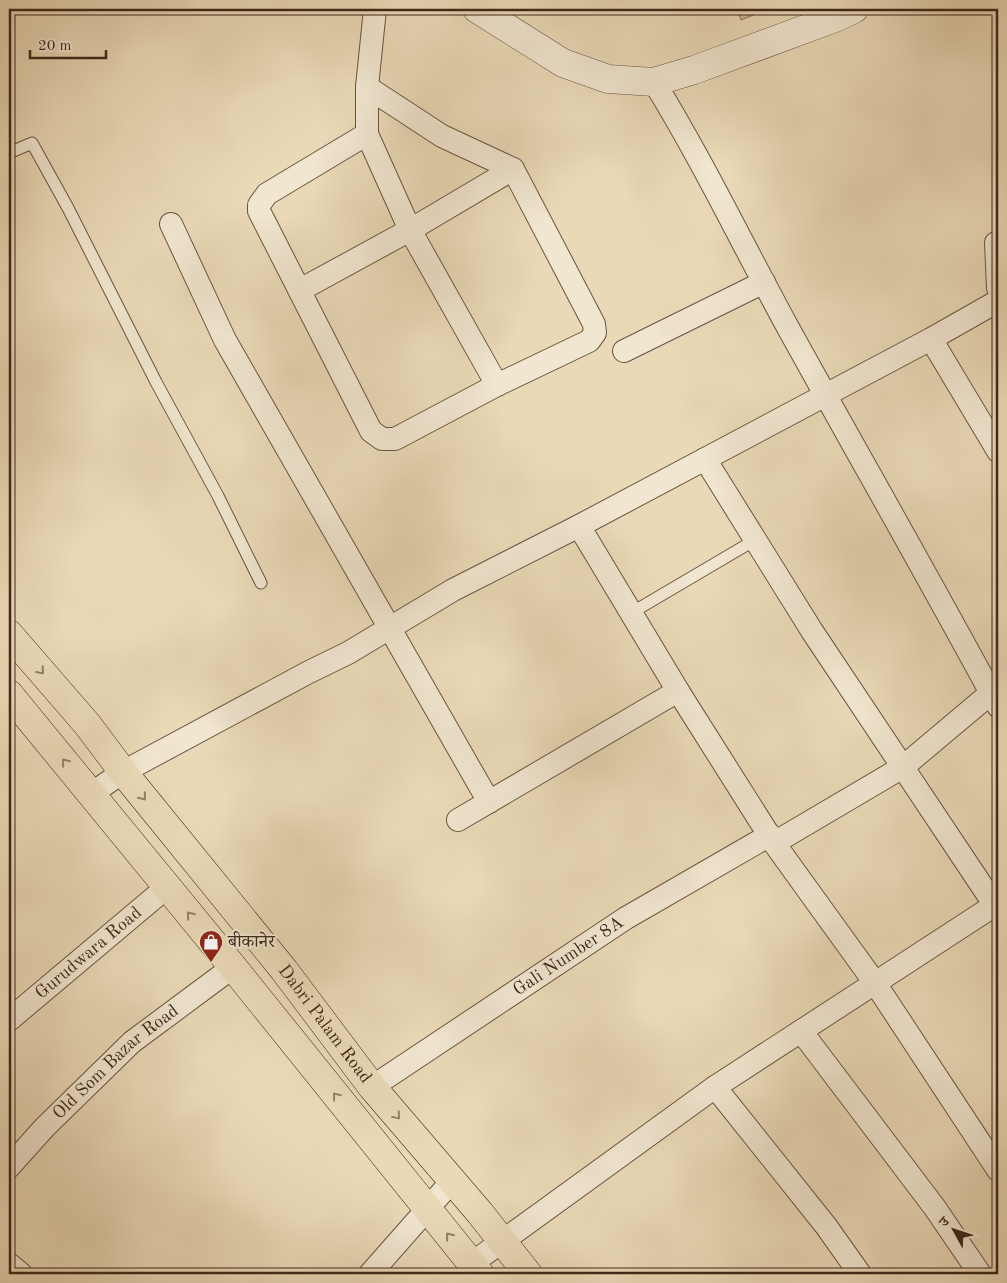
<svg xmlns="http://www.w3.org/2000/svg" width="1007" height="1283" font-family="'Old Standard TT','Noto Serif Devanagari',serif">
  <rect width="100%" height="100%" fill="#ead9b7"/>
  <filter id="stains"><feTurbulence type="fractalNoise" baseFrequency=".004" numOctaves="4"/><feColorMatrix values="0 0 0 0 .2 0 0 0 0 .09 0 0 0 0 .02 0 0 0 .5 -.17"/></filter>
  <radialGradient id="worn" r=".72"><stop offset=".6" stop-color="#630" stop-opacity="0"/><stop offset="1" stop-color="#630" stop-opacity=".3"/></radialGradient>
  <!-- green -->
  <path fill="#cdbb9c" stroke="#86725b" d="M737,9H768L741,20Z"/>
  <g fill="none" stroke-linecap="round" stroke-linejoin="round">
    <!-- service casing -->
    <g stroke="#695441" stroke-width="13">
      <path id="service" d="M9,153L32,143L68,208L156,382L218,496L261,583
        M631,613L755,540"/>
    </g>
    <!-- minor casing -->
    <g stroke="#695441" stroke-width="24">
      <g id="minor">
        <path d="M375,9L367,87V134L410,230L497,385"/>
        <path d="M654,82C702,160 742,243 786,324C856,451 929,578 998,706"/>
        <path d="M367,87L442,136L513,169L594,324L595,333L589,341L497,385L395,439H382L371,431L259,211V205L267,194L367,134"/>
        <path d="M171,224L225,340L489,802"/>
        <path d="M998,242L996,243L998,288"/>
        <path d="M300,290L410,230L513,169"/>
        <path d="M931,339L998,451"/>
        <path d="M624,351L764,282"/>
        <path d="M705,459L812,631L998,910"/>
        <path d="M91,794L123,772L309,672L348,653L453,590L579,526L931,339L998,301"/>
        <path d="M458,820L678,691L579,526"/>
        <path d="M774,843L903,767L991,693L998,690"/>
        <path d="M998,903L875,983L998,1170"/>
        <path id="s1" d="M9,1020L167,887"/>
        <path d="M801,1031L935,1208L980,1274"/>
        <path id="s2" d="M372,1087L626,918L770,835"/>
        <path d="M715,1087L826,1226L860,1274"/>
        <path id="s3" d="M9,1167L45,1127L132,1042L233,967"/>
        <path d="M9,1264L21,1274"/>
        <path d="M471,1264L715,1087L875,983L774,843L678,691"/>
        <path d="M370,1274L452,1181"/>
      </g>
    </g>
    <!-- tertiary casing -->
    <g stroke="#695441" stroke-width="29">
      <path id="tertiary" d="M477,9L563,63L608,79L654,82L694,70L835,18L854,9"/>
    </g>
    <!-- primary casing -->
    <g stroke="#3e281a" stroke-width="29">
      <g id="primary">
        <path id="s4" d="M9,634L87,724L123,772L284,970L372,1087L480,1213L528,1274"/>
        <path d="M9,694L233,967L480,1274"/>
      </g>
    </g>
    <!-- service -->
    <use href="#service" stroke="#f1e6d0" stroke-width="11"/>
    <!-- minor -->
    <use href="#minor" stroke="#f1e6d0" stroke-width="22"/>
    <!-- tertiary -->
    <use href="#tertiary" stroke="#f1e6d0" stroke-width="28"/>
    <!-- primary -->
    <use href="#primary" stroke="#ead9b7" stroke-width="28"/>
  </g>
  <!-- one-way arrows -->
  <defs><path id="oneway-chevron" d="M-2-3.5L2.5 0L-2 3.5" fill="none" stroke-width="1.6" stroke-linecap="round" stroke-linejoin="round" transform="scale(1.25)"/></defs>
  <g stroke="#948068">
    <use href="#oneway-chevron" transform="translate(41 671) rotate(49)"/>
    <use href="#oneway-chevron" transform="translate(65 762) rotate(-129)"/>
    <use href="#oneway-chevron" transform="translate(143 797) rotate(51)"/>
    <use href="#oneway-chevron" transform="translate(190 915) rotate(-129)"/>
    <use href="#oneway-chevron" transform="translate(336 1096) rotate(-129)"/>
    <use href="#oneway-chevron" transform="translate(397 1116) rotate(50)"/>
    <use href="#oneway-chevron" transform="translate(449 1236) rotate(-129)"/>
  </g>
  <!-- icons -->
  <defs>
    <g id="shop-pin" transform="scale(1.25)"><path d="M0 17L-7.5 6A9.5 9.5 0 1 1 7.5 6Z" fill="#8f2418" stroke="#f1e6d0"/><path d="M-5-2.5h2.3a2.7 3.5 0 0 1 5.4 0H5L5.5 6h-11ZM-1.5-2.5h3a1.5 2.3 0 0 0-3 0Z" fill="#fff"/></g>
  </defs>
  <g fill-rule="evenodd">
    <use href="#shop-pin" x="211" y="942"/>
  </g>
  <g text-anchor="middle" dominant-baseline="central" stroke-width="4" stroke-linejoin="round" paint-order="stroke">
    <!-- poi labels -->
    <g font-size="18" fill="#3e281a" stroke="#f1e6d0" text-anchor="start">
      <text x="228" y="942">बीकानेर</text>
    </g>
    <!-- street labels -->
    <g font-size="18" fill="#3e281a" stroke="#f1e6d0">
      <text stroke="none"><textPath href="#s1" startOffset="104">Gurudwara Road</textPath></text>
      <text stroke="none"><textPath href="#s2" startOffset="236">Gali Number 8A</textPath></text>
      <text stroke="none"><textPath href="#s4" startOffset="502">Dabri Palam Road</textPath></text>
      <text stroke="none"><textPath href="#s3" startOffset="150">Old Som Bazar Road</textPath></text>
    </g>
  </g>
  <!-- margin -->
  <rect width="1007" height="1283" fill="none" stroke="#ead9b7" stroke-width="30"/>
  <rect x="10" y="10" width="987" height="1263" fill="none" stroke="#3e281a" stroke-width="2.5"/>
  <rect x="15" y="15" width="977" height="1253" fill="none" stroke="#3e281a"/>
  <!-- north arrow -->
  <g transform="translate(954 1230) rotate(310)" stroke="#f1e6d0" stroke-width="4" paint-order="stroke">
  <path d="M0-4L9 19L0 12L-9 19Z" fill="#3e281a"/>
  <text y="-8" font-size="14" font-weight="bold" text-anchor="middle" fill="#3e281a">उ</text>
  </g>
  <!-- scale -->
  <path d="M30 50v8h76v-8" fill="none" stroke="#3e281a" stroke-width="2.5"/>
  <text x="38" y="50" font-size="15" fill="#3e281a" stroke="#f1e6d0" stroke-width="4" paint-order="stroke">20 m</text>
  <rect width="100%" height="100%" filter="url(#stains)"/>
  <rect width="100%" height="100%" fill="url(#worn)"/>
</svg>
